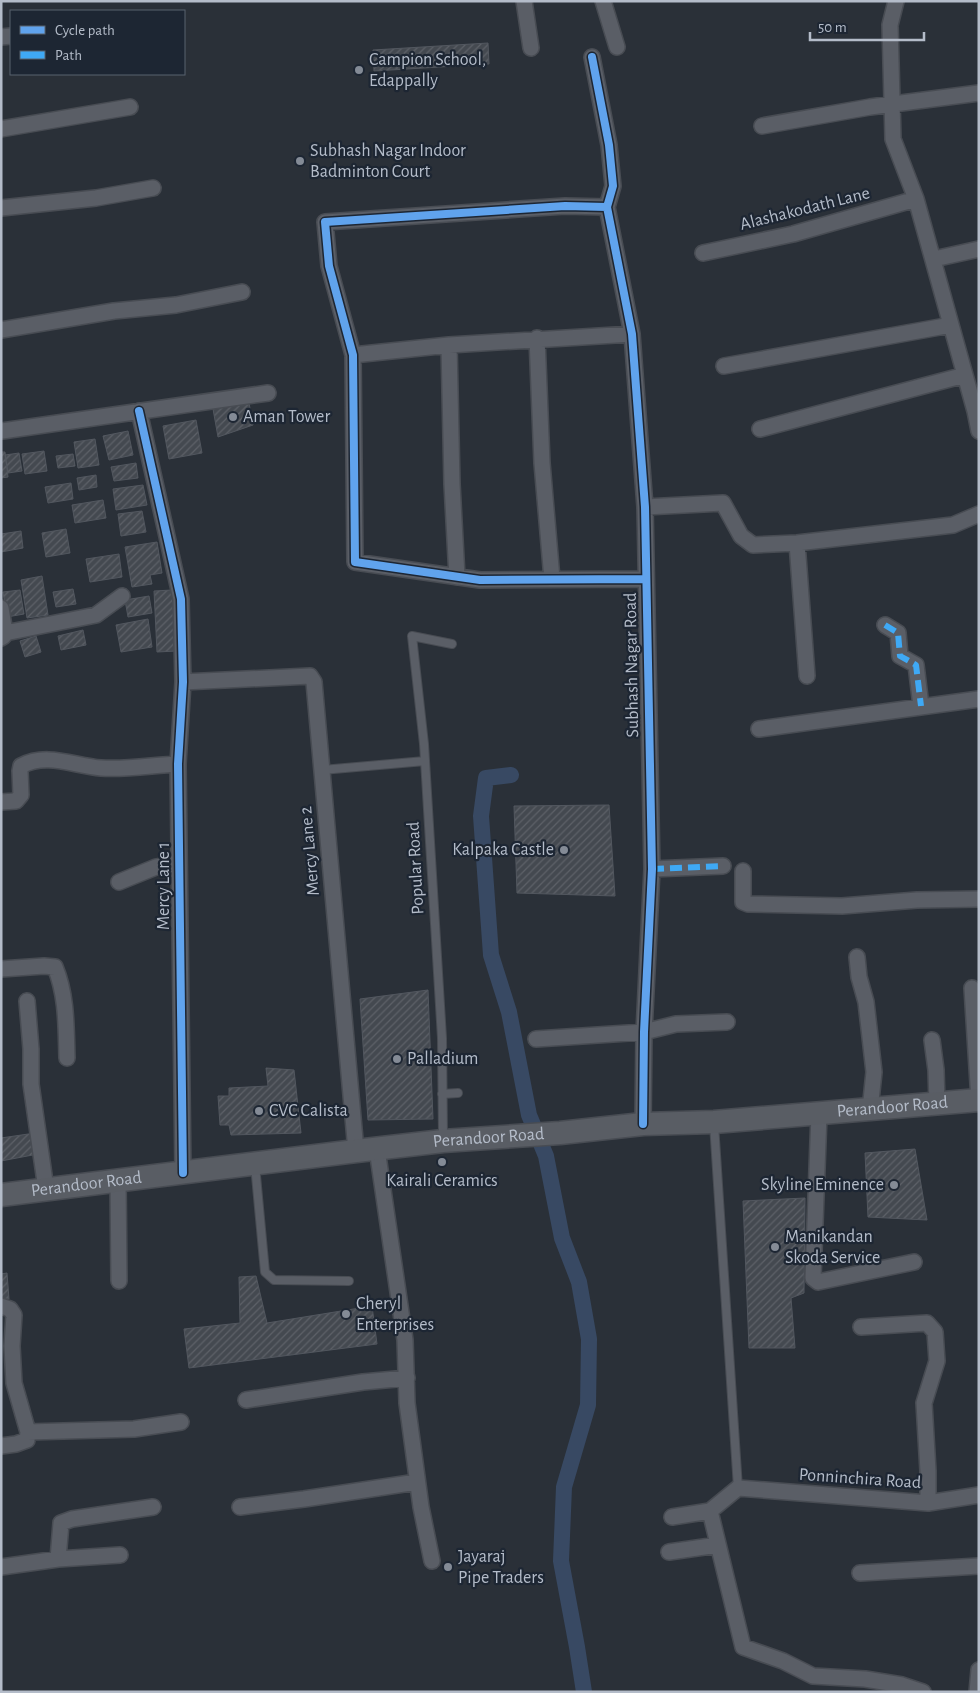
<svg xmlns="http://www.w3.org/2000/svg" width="980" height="1693" font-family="'Alegreya Sans',sans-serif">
  <defs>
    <pattern id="building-hatch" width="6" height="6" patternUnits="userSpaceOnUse" patternTransform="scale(1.25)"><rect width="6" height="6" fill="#444950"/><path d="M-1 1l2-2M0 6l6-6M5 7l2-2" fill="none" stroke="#5d6168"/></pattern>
  </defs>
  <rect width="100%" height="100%" fill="#2a3038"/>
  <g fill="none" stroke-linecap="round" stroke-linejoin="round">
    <!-- canal -->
    <path stroke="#384963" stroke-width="16" d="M511,775L486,778L481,816L491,955L509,1012L529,1115L546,1156L562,1238L579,1282L589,1339L588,1405L564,1487L561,1561L577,1647L584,1692"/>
  </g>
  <!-- building -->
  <path fill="url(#building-hatch)" stroke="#52575f" d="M488,43L489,64L374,71L373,50Z
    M229,403H249L253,425L218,437L213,409Z
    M196,420L202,453L169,459L163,426Z
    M128,431L133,455L109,460L103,436Z
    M95,439L99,465L78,468L74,442Z
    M44,451L47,471L25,474L22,454Z
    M1,452H5L8,477L1,478Z
    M19,453L22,471L8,473L5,455Z
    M73,454L75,466L58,468L56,456Z
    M136,463L138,478L114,481L111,467Z
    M96,475L97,487L79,490L77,478Z
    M71,483L73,499L48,503L45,487Z
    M143,485L147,505L116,510L113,489Z
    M103,500L106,518L75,523L72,505Z
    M142,511L146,532L121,536L118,514Z
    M66,529L70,553L46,557L42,533Z
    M21,531L23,548L1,552V534Z
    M157,542L162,573L150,575L152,584L132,587L125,547Z
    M119,554L122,577L90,582L86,559Z
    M42,576L48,615L27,618L21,580Z
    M73,589L76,604L56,607L53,592Z
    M20,590L24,614L7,617L3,592Z
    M172,590L176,651L157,652L154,591Z
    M149,596L152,613L128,617L125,600Z
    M148,619L152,647L121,652L116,625Z
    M83,630L86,645L61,650L58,636Z
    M36,636L41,652L25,657L20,641Z
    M609,805L615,896L517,893L514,806Z
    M428,990L433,1119L368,1120L360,999Z
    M266,1068L294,1070L301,1133L231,1135L229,1125H220L218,1096H229V1088L268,1086Z
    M35,1133L38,1154L1,1161V1138Z
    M915,1149L927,1220L868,1217L865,1153Z
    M805,1198L804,1293L791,1298L795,1348H749L743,1201Z
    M7,1273L9,1299H1V1274Z
    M256,1276L267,1323L372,1306L377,1344L189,1368L184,1329L240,1323L239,1277Z"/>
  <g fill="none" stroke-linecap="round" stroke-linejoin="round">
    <!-- service casing -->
    <g stroke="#484c53" stroke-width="10">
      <path id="service" d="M322,770L425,761
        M442,1094L458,1093
        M714,1124L738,1488
        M443,1139L442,1038L424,744L412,636L452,644
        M255,1165L265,1272L274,1280L349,1281"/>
    </g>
    <!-- minor casing -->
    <g stroke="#484c53" stroke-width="18">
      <path id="minor" d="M524,1L531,48
        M603,1L617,47
        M896,1L890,25L893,139L916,199L975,411L979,431
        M1,37L11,36
        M592,57L609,145L613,186L607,207L632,334L645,507L652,869L644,1032L643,1124
        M762,126L870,107L979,93
        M1,129L130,107
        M607,207L565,206L325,222L329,266L353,355L355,562L480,580L645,579
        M1,208L96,198L153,188
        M703,253L793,234L916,199
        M934,259L979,249
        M1,330L114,311L176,305L242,292
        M537,338L542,463L552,579
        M449,345L452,484L457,577
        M353,355L449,345L632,334
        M724,366L951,325
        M139,411L181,599L183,682L178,764L183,1173
        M760,429L965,375
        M2,431L268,393
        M645,507L723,503L741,536L753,545L797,543L953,525L979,514
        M797,543L807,676
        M1,608L5,633L4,636L1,638
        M885,625L898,633L900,656L916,665L921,706
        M5,633L96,615L122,596
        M183,682L310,676L314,682L356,1151
        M759,729L979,699
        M1,802L16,801L21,795L20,771L21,766C47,752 74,766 101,768C125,770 154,765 178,764
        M652,869L723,866
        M743,871V902L748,904L842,906L917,900L979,899
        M119,882L156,867L179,863
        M857,957L859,977L866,1002L874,1072L870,1110
        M1,969L44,966L55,967C67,996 66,1027 67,1058
        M972,988L979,1100
        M27,1001L31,1049V1084L46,1189
        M536,1039L644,1032L676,1024L727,1022
        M932,1040L936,1070L937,1104
        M819,1114L813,1278L818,1282L914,1262
        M377,1149L405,1340L407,1403L421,1507L432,1561
        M118,1180L119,1281
        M1,1306L10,1309L14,1315L12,1346L14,1383L28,1432L27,1440L16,1444L1,1446
        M861,1327L927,1323L935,1332L937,1361L924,1403L928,1471V1503
        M246,1400L363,1382L407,1378
        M28,1432L134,1429L181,1422
        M240,1507L304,1499L417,1482
        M672,1517L710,1511
        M669,1552L718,1545
        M58,1559L61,1523L72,1519L153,1507
        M1,1567L58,1559L120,1555
        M860,1573L979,1566
        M923,1692L902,1685L865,1679L813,1676L783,1661L743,1647L710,1511L738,1488L928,1503L979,1495
        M977,1692L979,1670"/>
    </g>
    <!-- secondary casing -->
    <g stroke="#484c53" stroke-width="25">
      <g id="secondary">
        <path id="s1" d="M1,1195L356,1151L443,1141L560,1133L643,1124L714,1122L979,1100"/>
      </g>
    </g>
    <!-- service -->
    <use href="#service" stroke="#5a5e66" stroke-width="8"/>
    <!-- minor -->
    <use href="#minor" stroke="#5a5e66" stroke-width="15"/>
    <!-- secondary -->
    <use href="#secondary" stroke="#595d64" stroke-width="22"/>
    <!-- quiet -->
    <path stroke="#3fa9f5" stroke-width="6" stroke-dasharray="12 6" stroke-linecap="butt" d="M885,625L898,633L900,656L916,665L921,706
      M652,869L723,866"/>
    <!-- cycleway casing -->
    <g stroke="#1d2633" stroke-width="11">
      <path id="cycleway" d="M592,57L609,145L613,186L607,207L632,334L645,507L652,869L644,1032L643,1124
        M607,207L565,206L325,222L329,266L353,355L355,562L480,580L645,579
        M139,411L181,599L183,682L178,764L183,1173"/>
    </g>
    <!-- cycleway -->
    <use href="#cycleway" stroke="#60a3ed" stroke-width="8"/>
  </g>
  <!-- markers -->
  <g fill="#848b96" stroke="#1d2633" stroke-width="2">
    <circle cx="359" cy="70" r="5"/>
    <circle cx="300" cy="161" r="5"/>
    <circle cx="233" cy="417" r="5"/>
    <circle cx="564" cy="850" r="5"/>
    <circle cx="397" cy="1059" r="5"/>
    <circle cx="259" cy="1111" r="5"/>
    <circle cx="442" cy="1162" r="5"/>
    <circle cx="894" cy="1185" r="5"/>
    <circle cx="775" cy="1247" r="5"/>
    <circle cx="346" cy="1314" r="5"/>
    <circle cx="448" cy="1567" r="5"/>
  </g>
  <g text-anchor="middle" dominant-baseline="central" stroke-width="4.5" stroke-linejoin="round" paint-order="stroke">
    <!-- poi labels -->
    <g font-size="18" fill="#b4bcc9" stroke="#1d2633" text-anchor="start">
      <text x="369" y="60">Campion School,<tspan x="369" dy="21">Edappally</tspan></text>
      <text x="310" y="151">Subhash Nagar Indoor<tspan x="310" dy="21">Badminton Court</tspan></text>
      <text x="243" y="417">Aman Tower</text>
      <text x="554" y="850" text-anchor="end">Kalpaka Castle</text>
      <text x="407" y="1059">Palladium</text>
      <text x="269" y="1111">CVC Calista</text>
      <text x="442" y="1181" text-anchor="middle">Kairali Ceramics</text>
      <text x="884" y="1185" text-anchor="end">Skyline Eminence</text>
      <text x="785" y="1237">Manikandan<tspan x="785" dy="21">Skoda Service</tspan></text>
      <text x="356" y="1304">Cheryl<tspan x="356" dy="21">Enterprises</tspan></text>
      <text x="458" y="1557">Jayaraj<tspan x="458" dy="21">Pipe Traders</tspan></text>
    </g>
    <!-- street labels -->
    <g font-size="18" fill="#b4bcc9" stroke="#1d2633">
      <text transform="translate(805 209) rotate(-14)">Alashakodath Lane</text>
      <text transform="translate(632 665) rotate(-91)">Subhash Nagar Road</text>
      <text transform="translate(310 851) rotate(-95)">Mercy Lane 2</text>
      <text transform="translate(416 868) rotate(-93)">Popular Road</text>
      <text transform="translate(164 886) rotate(-90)">Mercy Lane 1</text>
      <text stroke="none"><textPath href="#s1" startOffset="896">Perandoor Road</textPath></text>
      <text stroke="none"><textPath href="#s1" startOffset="491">Perandoor Road</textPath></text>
      <text stroke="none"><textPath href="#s1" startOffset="86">Perandoor Road</textPath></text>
      <text transform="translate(860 1479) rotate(4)">Ponninchira Road</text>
    </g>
  </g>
  <!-- border -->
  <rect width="980" height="1693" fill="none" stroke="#b4bcc9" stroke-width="5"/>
  <!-- legend -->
  <rect x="10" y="10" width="175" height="65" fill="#1d2633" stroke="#59626f"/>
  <rect x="20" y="26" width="25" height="8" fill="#60a3ed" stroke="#59626f"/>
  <text x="55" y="35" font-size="15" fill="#b4bcc9">Cycle path</text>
  <rect x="20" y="51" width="25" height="8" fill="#3fa9f5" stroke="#59626f"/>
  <text x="55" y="60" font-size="15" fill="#b4bcc9">Path</text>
  <!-- scale -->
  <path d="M810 32v8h114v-8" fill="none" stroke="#b4bcc9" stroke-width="2.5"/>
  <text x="818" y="32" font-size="15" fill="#b4bcc9" stroke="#1d2633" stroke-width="4" paint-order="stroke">50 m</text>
</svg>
